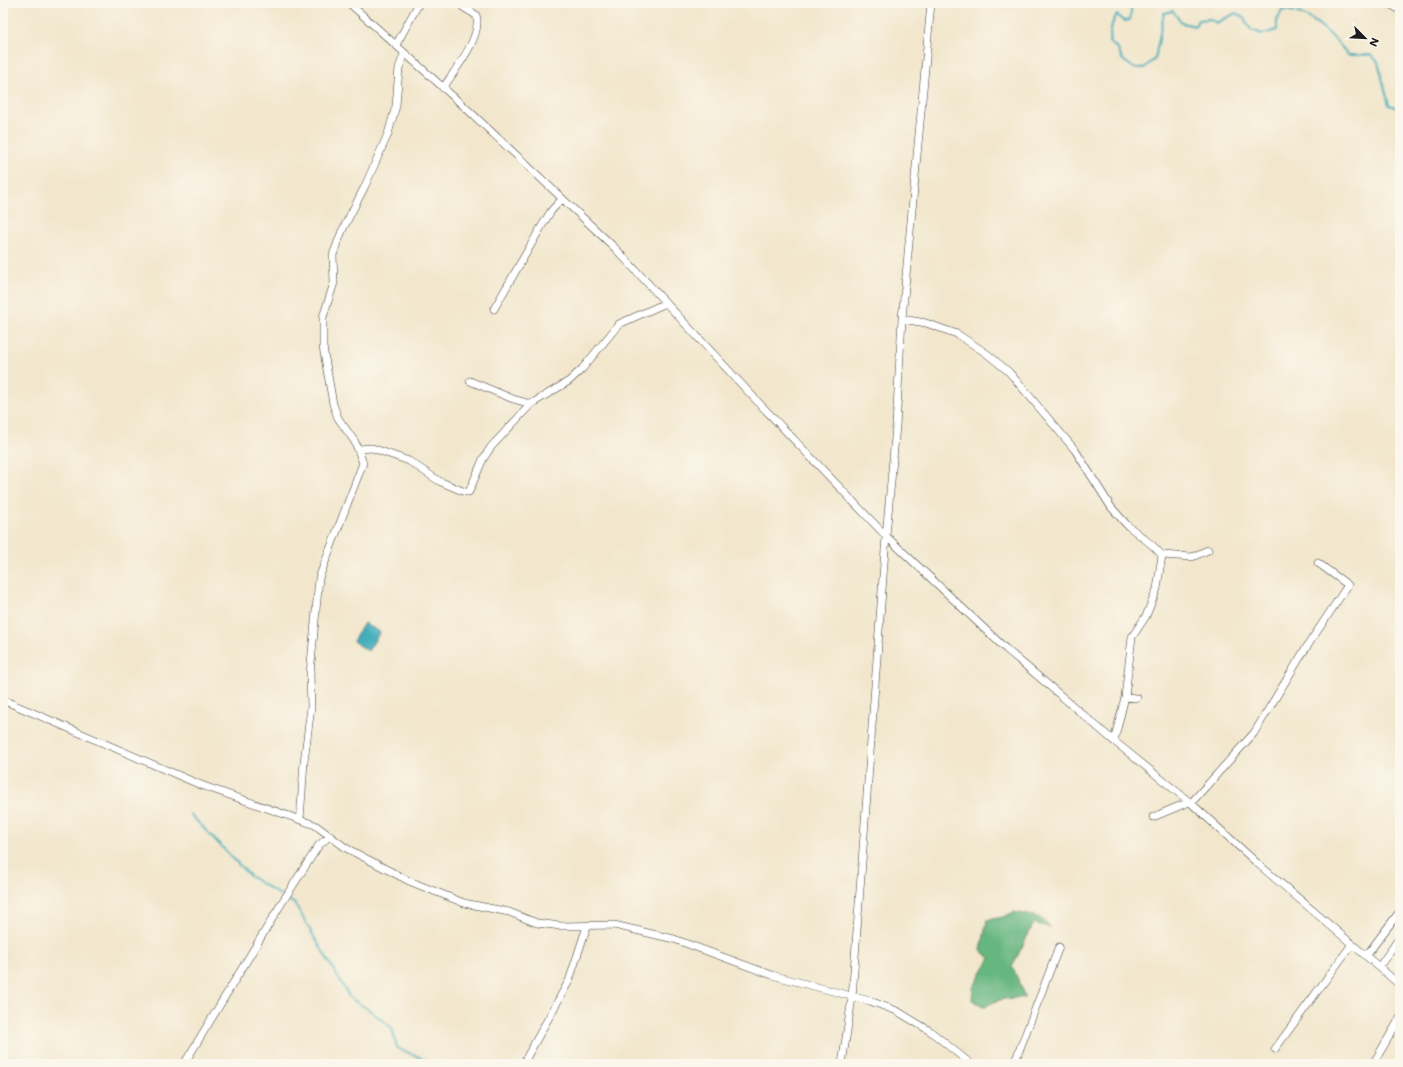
<svg xmlns="http://www.w3.org/2000/svg" width="1403" height="1067" font-family="Mali,sans-serif">
  <rect width="100%" height="100%" fill="#fbf7ec"/>
  <filter id="ink" filterUnits="userSpaceOnUse"><feTurbulence type="fractalNoise" baseFrequency=".025" numOctaves="2"/><feDisplacementMap in="SourceGraphic" scale="8" xChannelSelector="R" yChannelSelector="G"/><feConvolveMatrix kernelMatrix="1 2 1 2 8 2 1 2 1" color-interpolation-filters="sRGB"/></filter>
  <filter id="wash" filterUnits="userSpaceOnUse"><feTurbulence type="fractalNoise" baseFrequency=".012" numOctaves="4" result="noise"/><feDisplacementMap in="SourceGraphic" scale="16" xChannelSelector="R" yChannelSelector="G"/><feGaussianBlur stdDeviation="0.9" result="paint"/><feColorMatrix in="noise" values="0 0 0 0 0 0 0 0 0 0 0 0 0 0 0 0 0 1.4 0 .05"/><feComposite in="paint" operator="in"/></filter>
  <g filter="url(#wash)">
    <rect width="100%" height="100%" fill="#f2e7cd"/>
    <!-- forest -->
    <path fill="#66b680" stroke="#41694e" d="M1014,912L1039,917L1051,928L1034,923L1012,967L1020,983L1025,998C1011,997 996,999 985,1007L972,1000L973,988L990,958L981,950L987,920L1003,917Z"/>
    <!-- water -->
    <path fill="#3dacba" stroke="#2c646b" d="M364,623L380,632L368,651L353,641Z"/>
    <g fill="none" stroke-linecap="round" stroke-linejoin="round">
      <!-- stream -->
      <path stroke="#3dacba" stroke-width="2" d="M1132,3L1130,20L1123,21L1117,14L1112,24L1109,42L1117,48L1123,60L1134,68H1144L1155,59L1164,13L1173,11L1182,23L1195,26L1198,20L1210,19L1216,23L1236,13L1244,18L1251,30L1263,34L1277,30V21L1282,10C1308,10 1333,35 1348,55H1371L1378,62L1389,105L1400,108
        M190,814L251,877L295,904L350,998L368,1009L392,1028L397,1048L436,1064"/>
    </g>
  </g>
  <g filter="url(#ink)">
    <g fill="none" stroke-linecap="round" stroke-linejoin="round">
      <!-- minor casing -->
      <g stroke="#3c3a37" stroke-width="8">
        <path id="minor" d="M349,3L467,109L615,248L757,401L886,536L1006,649L1114,741L1191,803L1257,863L1400,985
          M1388,3L1400,10
          M396,45L419,3
          M443,88C455,70 483,36 476,15L463,7
          M494,309L540,229L551,211L562,199
          M902,319L926,323L957,334L986,353L1009,372L1075,450L1111,507L1127,525L1152,545L1162,555L1157,589L1146,616L1132,637L1125,697L1114,741
          M470,381L513,399L531,404
          M358,449L372,448L409,461L439,481L465,492H469L483,459L491,447L531,404L569,381L582,369L619,324L666,303
          M1162,555L1192,557L1208,550
          M1125,697L1137,698
          M3,700L201,785L315,825L346,848L409,881L464,903L509,912L537,923L561,926L614,925L674,939L772,975L870,1001L897,1011L930,1031L971,1064
          M1191,803L1254,733L1304,651L1348,585L1318,563
          M1153,817L1189,802
          M300,820L304,762L311,707L310,674L319,578L363,463L355,442L338,418L333,404L323,347V317L334,283L333,255L342,231L365,186L388,134L396,106L399,68L404,54
          M1366,956L1400,911
          M1379,967L1400,937
          M1275,1049L1352,944
          M184,1064L283,901L319,845L330,836
          M523,1064L569,981L587,926
          M842,1064L852,998L886,536L896,426L902,319L931,3
          M1014,1064L1059,947
          M1373,1064L1400,1018"/>
      </g>
      <!-- minor -->
      <use href="#minor" stroke="#fff" stroke-width="7"/>
    </g>
  </g>
  <!-- margin -->
  <rect width="1403" height="1067" fill="none" stroke="#fbf7ec" stroke-width="16"/>
  <!-- north arrow -->
  <g transform="translate(1365 38) rotate(114)" stroke="#fbf7ec" stroke-width="3" paint-order="stroke">
  <path d="M0-3L7 15L0 10L-7 15Z" fill="#1c1c1c"/>
  <text y="-6" font-size="11" font-weight="bold" text-anchor="middle" fill="#1c1c1c">N</text>
  </g>
</svg>
